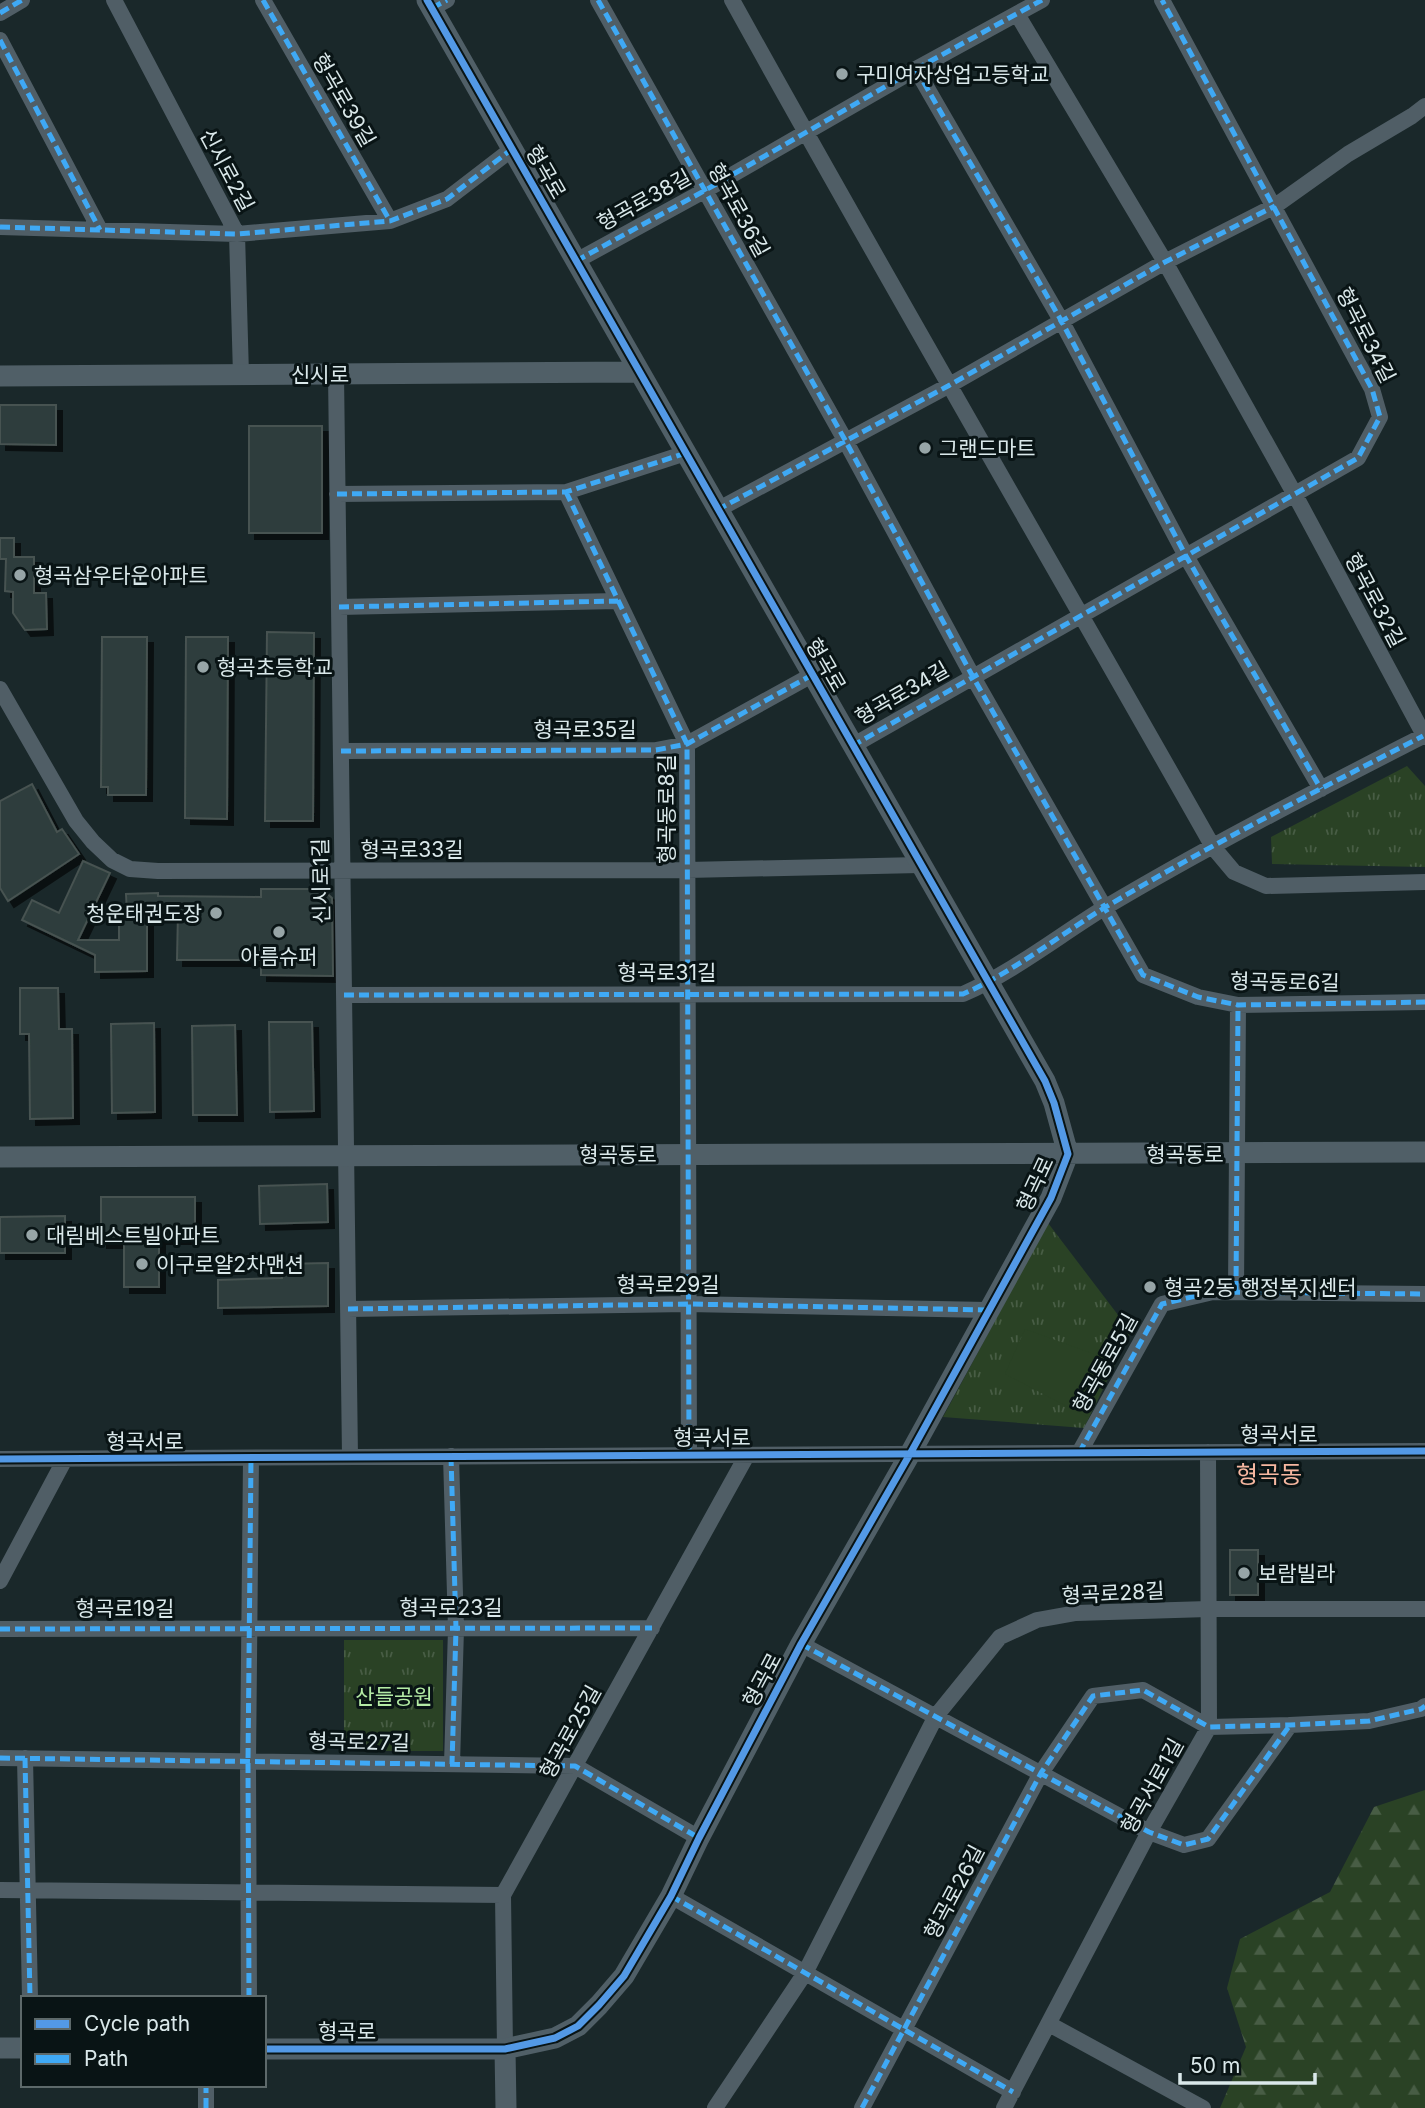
<svg xmlns="http://www.w3.org/2000/svg" width="1425" height="2108" font-family="Inter,'Noto Sans KR',sans-serif">
  <defs>
    <pattern id="forest-firs" width="22" height="20" patternUnits="userSpaceOnUse" patternTransform="scale(1.75)"><rect width="22" height="20" fill="#2a4225"/><path d="M5 1l3.5 6h-7zM16 11l3.5 6h-7z" fill="#485d45"/></pattern>
    <pattern id="park-tufts" width="24" height="20" patternUnits="userSpaceOnUse" patternTransform="scale(1.75)"><rect width="24" height="20" fill="#2a4225"/><path d="M3 7l-1-3M5 7V3M7 7l1-3M15 17l-1-3M17 17v-4M19 17l1-3" fill="none" stroke="#485d45"/></pattern>
    <filter id="shadow"><feDropShadow dx="6" dy="6" stdDeviation="0" flood-color="#0009"/></filter>
  </defs>
  <rect width="100%" height="100%" fill="#1a282a"/>
  <!-- forest -->
  <path fill="url(#forest-firs)" d="M1425,1790V2108H1220L1246,2047L1227,1988L1240,1939L1330,1892L1374,1807Z"/>
  <!-- park -->
  <path fill="url(#park-tufts)" d="M1407,766L1425,786V867L1272,864L1271,837Z
    M1048,1223L1131,1332L1084,1428L943,1417Z
    M344,1640H443V1751H344Z"/>
  <!-- garden -->
  <path fill="#2a4225" d="M1025,1329L1113,1361L1087,1417L1005,1374Z"/>
  <!-- building -->
  <path fill="#2d3e3c" stroke="#475251" stroke-width="2" filter="url(#shadow)" d="M0,405H56V445L0,444Z
    M249,426H322V533H249Z
    M0,538H14V557H34V593H46L47,629L25,630L13,613V592L5,591L6,559H0Z
    M267,632L314,633L313,821H265Z
    M102,637H147L146,795H108V787H101Z
    M186,637H228L227,819L185,818Z
    M32,784L57,832L62,829L79,854L8,901L0,888V801Z
    M83,861L110,873L78,940H119V915L127,914L126,894L158,893V896L261,897V889H322L332,898L333,976L261,975V960H177L178,913H147V971L95,972V955L22,920L32,900L59,913Z
    M20,988H58L59,1029H72L73,1118L30,1119L29,1034H20Z
    M269,1022H312L314,1111L270,1112Z
    M154,1023L155,1112L112,1113L111,1024Z
    M235,1025L237,1115H193L192,1026Z
    M327,1184L328,1222L260,1224L259,1186Z
    M101,1197H195V1238H159V1287H124V1242H101Z
    M65,1216V1253H0V1217Z
    M328,1263V1306L218,1308V1280L282,1278L281,1264Z
    M1230,1550H1258V1595H1230Z"/>
  <g fill="none" stroke-linecap="round" stroke-linejoin="round">
    <!-- street -->
    <path stroke="#505e66" stroke-width="16" d="M114,0L237,234L241,375
      M263,0L390,221
      M598,0L845,440L973,677L1143,975L1198,997L1238,1005L1425,1002
      M732,0C889,284 1053,564 1213,847L1234,872L1266,886L1425,882
      M432,8L447,0
      M0,13L22,0
      M1017,14L1165,262L1294,493L1425,737
      M0,40L100,230
      M916,69L1062,322L1186,556L1321,789
      M0,227L237,234L390,221L447,199L512,149
      M576,261L704,191L916,69L1042,0
      M336,374L350,1457
      M566,492L687,744L689,1455
      M337,494L566,492L686,453
      M717,510L948,386L1165,262L1275,206L1348,154L1412,116L1425,106
      M339,607L618,601
      M0,689L76,821L93,842L112,860L130,869L158,871L687,870L920,865
      M852,746L1358,458L1380,417L1372,389L1162,0
      M341,751L656,750L687,744L812,675
      M344,995L963,994C1013,972 1057,937 1104,908C1208,846 1316,791 1423,736
      M1236,1291L1238,1005
      M348,1309L688,1304L987,1310
      M1079,1453L1162,1304L1213,1292L1425,1294
      M451,1456L456,1629L452,1764
      M0,1459L1425,1451
      M0,1581L65,1459
      M0,1629L652,1628
      M801,1644L1149,1832L1184,1845L1208,1839L1290,1725
      M0,1758L575,1766L699,1838
      M25,1758L30,1998
      M0,1890L503,1895
      M671,1896L1013,2092
      M249,1998L248,1762L251,1458
      M1049,2024L1203,2108
      M505,2049L503,1895L747,1455
      M206,2108V2085
      M715,2108L805,1973L936,1716L1000,1637L1037,1620L1076,1613L1208,1609H1425
      M862,2108L1041,1773L1093,1696L1143,1690L1209,1727L1290,1725L1369,1721L1421,1709L1425,1706
      M1004,2108L1149,1832L1209,1727L1208,1452"/>
    <!-- secondary -->
    <path stroke="#505f67" stroke-width="21" d="M0,376L639,372
      M0,1157L1425,1152
      M0,2048H23
      M264,2049H505L555,2038L578,2026L599,2005L624,1976L671,1896L699,1838L801,1644L910,1454L1051,1198L1068,1154L1054,1103L1045,1081L427,0
      M505,2049L506,2108"/>
    <!-- quiet -->
    <path stroke="#3fa9f5" stroke-width="5" stroke-dasharray="10 5" stroke-linecap="butt" d="M263,0L390,221
      M598,0L845,440L973,677L1143,975L1198,997L1238,1005L1425,1002
      M432,8L447,0
      M0,13L22,0
      M0,40L100,230
      M916,69L1062,322L1186,556L1321,789
      M0,227L237,234L390,221L447,199L512,149
      M576,261L704,191L916,69L1042,0
      M566,492L687,744L689,1455
      M337,494L566,492L686,453
      M717,510L948,386L1165,262L1275,206
      M339,607L618,601
      M852,746L1358,458L1380,417L1372,389L1162,0
      M341,751L656,750L687,744L812,675
      M344,995L963,994C1013,972 1057,937 1104,908C1208,846 1316,791 1423,736
      M1236,1291L1238,1005
      M348,1309L688,1304L987,1310
      M1079,1453L1162,1304L1213,1292L1425,1294
      M451,1456L456,1629L452,1764
      M0,1629L652,1628
      M801,1644L1149,1832L1184,1845L1208,1839L1290,1725
      M0,1758L575,1766L699,1838
      M25,1758L30,1998
      M671,1896L1013,2092
      M249,1998L248,1762L251,1458
      M206,2108V2085
      M862,2108L1041,1773L1093,1696L1143,1690L1209,1727L1290,1725L1369,1721L1421,1709L1425,1706"/>
    <!-- cycleway casing -->
    <g stroke="#091415" stroke-width="11">
      <path id="cycleway" d="M0,1459L1425,1451
        M264,2049H505L555,2038L578,2026L599,2005L624,1976L671,1896L699,1838L801,1644L910,1454L1051,1198L1068,1154L1054,1103L1045,1081L427,0"/>
    </g>
    <!-- cycleway -->
    <use href="#cycleway" stroke="#5399e6" stroke-width="7"/>
  </g>
  <!-- markers -->
  <g fill="#97a5a7" stroke="#091415" stroke-width="2.5">
    <circle cx="842" cy="74" r="7"/>
    <circle cx="925" cy="448" r="7"/>
    <circle cx="20" cy="575" r="7"/>
    <circle cx="203" cy="667" r="7"/>
    <circle cx="216" cy="913" r="7"/>
    <circle cx="279" cy="932" r="7"/>
    <circle cx="32" cy="1235" r="7"/>
    <circle cx="142" cy="1264" r="7"/>
    <circle cx="1150" cy="1287" r="7"/>
    <circle cx="1244" cy="1573" r="7"/>
  </g>
  <g text-anchor="middle" dominant-baseline="central" stroke-width="6" stroke-linejoin="round" paint-order="stroke">
    <!-- poi labels -->
    <g font-size="21" fill="#dae8ea" stroke="#091415" text-anchor="start">
      <text x="856" y="74">구미여자상업고등학교</text>
      <text x="939" y="448">그랜드마트</text>
      <text x="34" y="575">형곡삼우타운아파트</text>
      <text x="217" y="667">형곡초등학교</text>
      <text x="202" y="913" text-anchor="end">청운태권도장</text>
      <text x="279" y="956" text-anchor="middle">아름슈퍼</text>
      <text x="46" y="1235">대림베스트빌아파트</text>
      <text x="156" y="1264">이구로얄2차맨션</text>
      <text x="1164" y="1287">형곡2동 행정복지센터</text>
      <text x="1258" y="1573">보람빌라</text>
    </g>
    <!-- street labels -->
    <g font-size="21" fill="#dae8ea" stroke="#091415">
      <text transform="translate(344 100) rotate(60)">형곡로39길</text>
      <text transform="translate(227 170) rotate(62)">신시로2길</text>
      <text transform="translate(546 172) rotate(60)">형곡로</text>
      <text transform="translate(644 200) rotate(-29)">형곡로38길</text>
      <text transform="translate(739 210) rotate(61)">형곡로36길</text>
      <text transform="translate(1366 335) rotate(63)">형곡로34길</text>
      <text x="320" y="374">신시로</text>
      <text transform="translate(1375 600) rotate(62)">형곡로32길</text>
      <text transform="translate(826 665) rotate(60)">형곡로</text>
      <text transform="translate(902 693) rotate(-30)">형곡로34길</text>
      <text x="585" y="729">형곡로35길</text>
      <text transform="translate(666 809) rotate(-90)">형곡동로8길</text>
      <text x="412" y="849">형곡로33길</text>
      <text transform="translate(321 881) rotate(-91)">신시로1길</text>
      <text x="667" y="972">형곡로31길</text>
      <text transform="translate(1285 982) rotate(1)">형곡동로6길</text>
      <text x="618" y="1154">형곡동로</text>
      <text x="1185" y="1154">형곡동로</text>
      <text transform="translate(1035 1184) rotate(-65)">형곡로</text>
      <text x="668" y="1284">형곡로29길</text>
      <text transform="translate(1105 1363) rotate(-61)">형곡동로5길</text>
      <text x="1279" y="1434">형곡서로</text>
      <text x="712" y="1437">형곡서로</text>
      <text x="145" y="1441">형곡서로</text>
      <text transform="translate(1113 1593) rotate(-3)">형곡로28길</text>
      <text x="451" y="1607">형곡로23길</text>
      <text x="125" y="1608">형곡로19길</text>
      <text transform="translate(762 1680) rotate(-62)">형곡로</text>
      <text transform="translate(570 1732) rotate(-61)">형곡로25길</text>
      <text transform="translate(359 1742) rotate(1)">형곡로27길</text>
      <text transform="translate(1152 1786) rotate(-61)">형곡서로1길</text>
      <text transform="translate(954 1892) rotate(-62)">형곡로26길</text>
      <text x="347" y="2031">형곡로</text>
    </g>
    <!-- park labels -->
    <g font-size="21" fill="#b4eba5" stroke="#091415">
      <text x="394" y="1696">산들공원</text>
    </g>
    <!-- quarter labels -->
    <g font-size="24" fill="#f6b7a0" stroke="#091415">
      <text x="1269" y="1474">형곡동</text>
    </g>
  </g>
  <!-- legend -->
  <rect x="21" y="1996" width="245" height="91" fill="#091415" stroke="#5d696a" stroke-width="2"/>
  <rect x="35" y="2019" width="35" height="10" fill="#5399e6" stroke="#5d696a" stroke-width="2"/>
  <text x="84" y="2031" font-size="21" fill="#dae8ea">Cycle path</text>
  <rect x="35" y="2054" width="35" height="10" fill="#3fa9f5" stroke="#5d696a" stroke-width="2"/>
  <text x="84" y="2066" font-size="21" fill="#dae8ea">Path</text>
  <!-- scale -->
  <path d="M1180 2073v10h135v-10" fill="none" stroke="#dae8ea" stroke-width="3.5"/>
  <text x="1190" y="2073" font-size="21" fill="#dae8ea" stroke="#091415" stroke-width="5" paint-order="stroke">50 m</text>
</svg>
